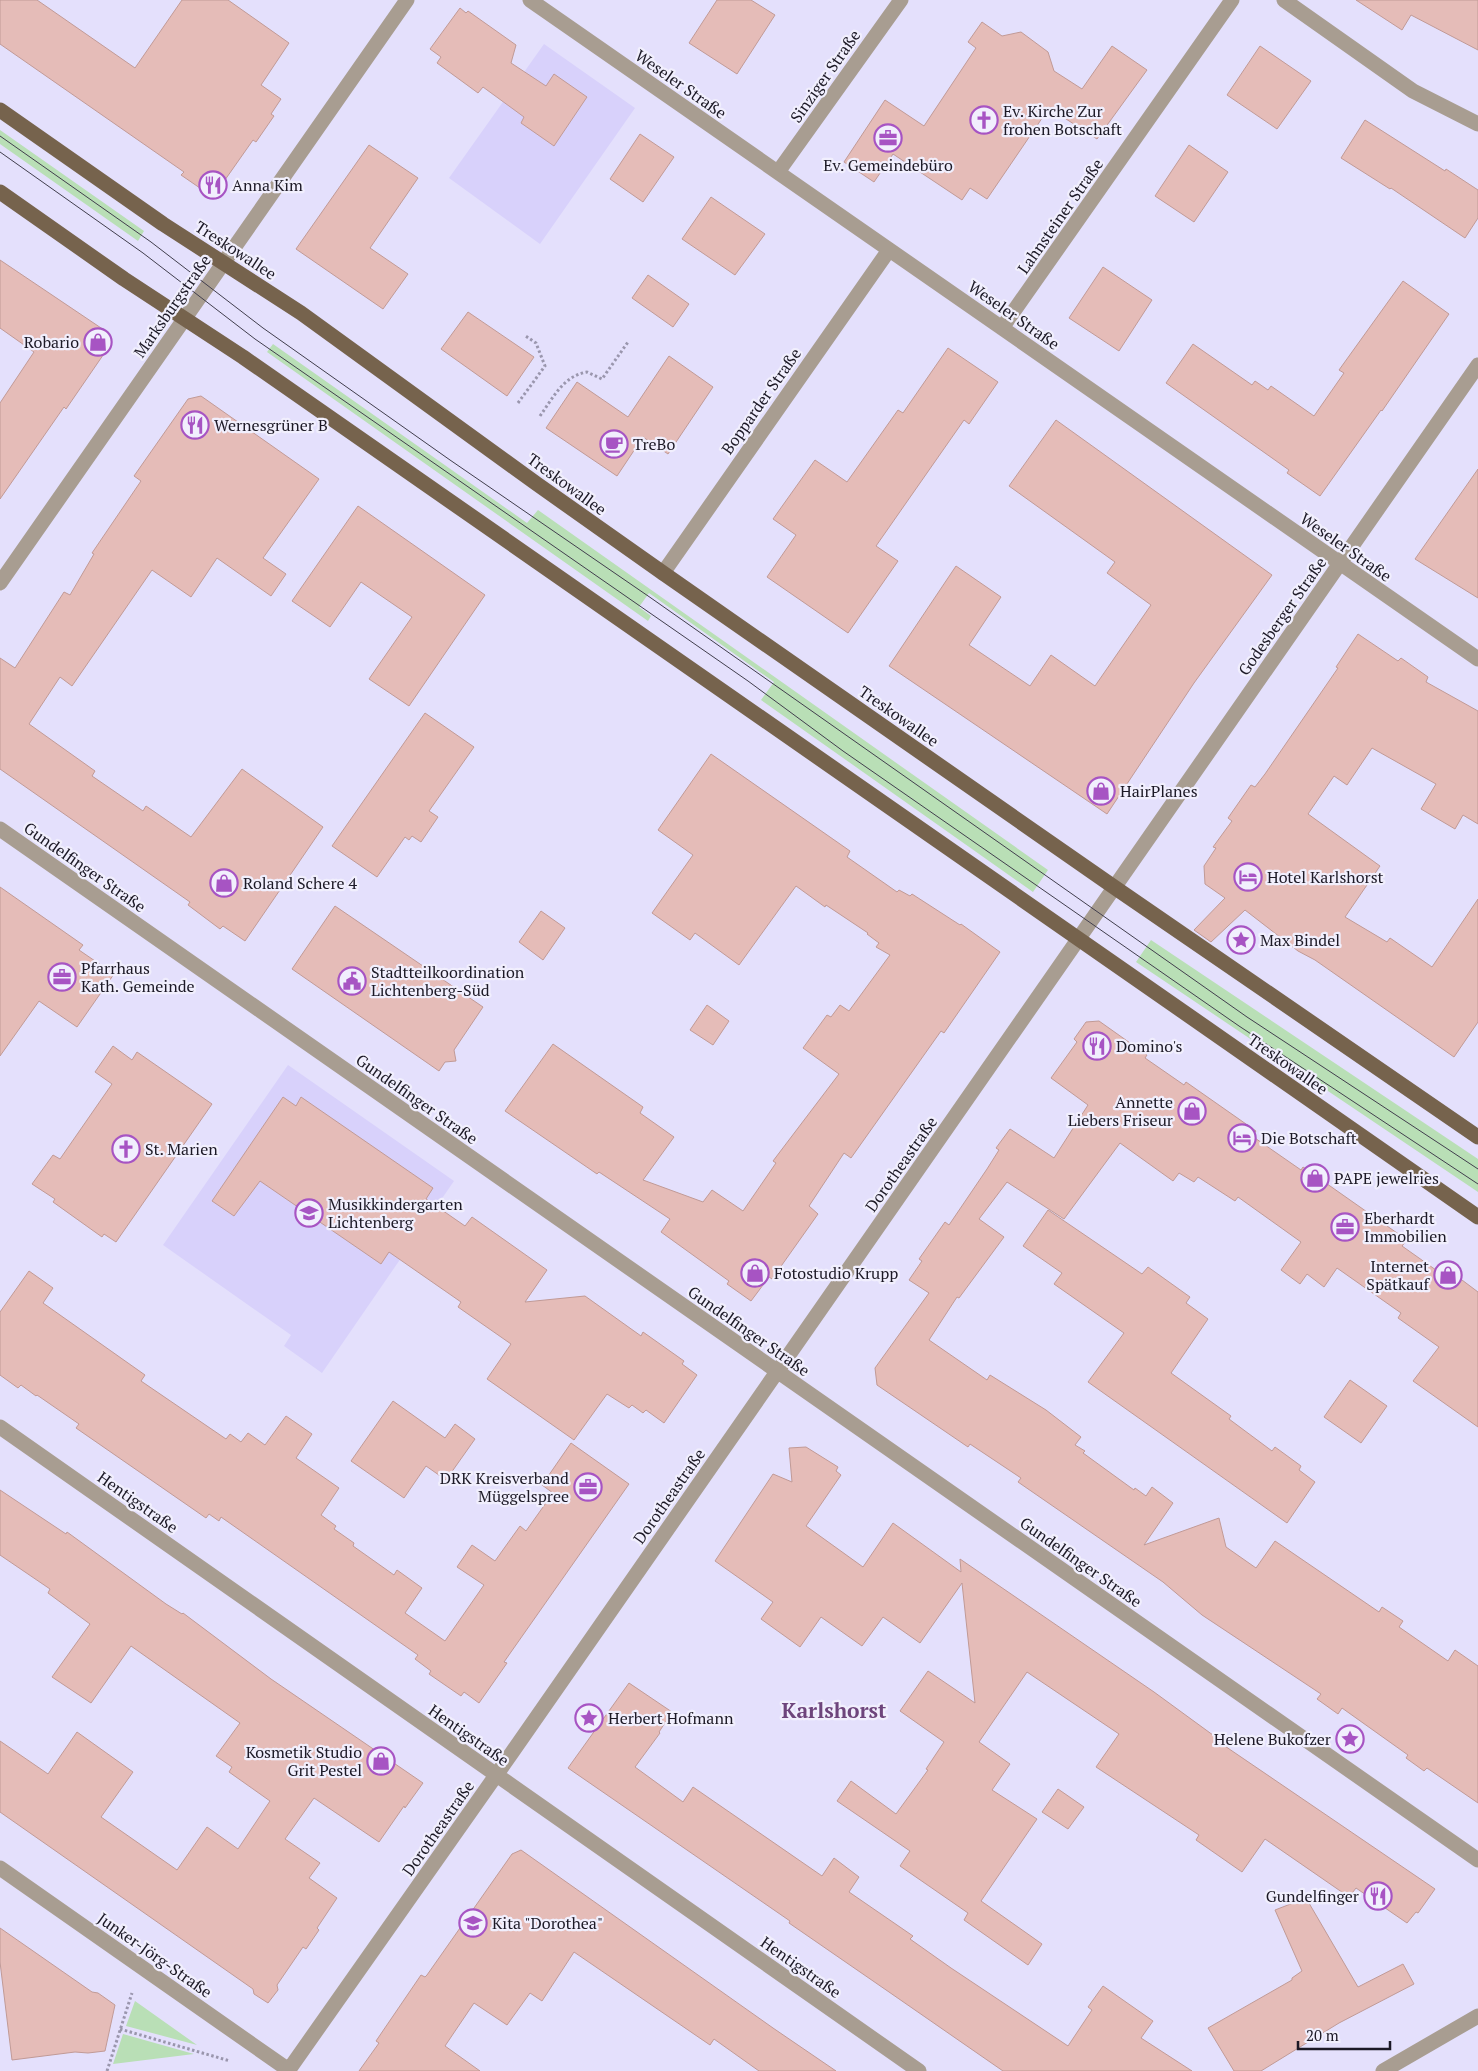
<svg xmlns="http://www.w3.org/2000/svg" width="1478" height="2071" font-family="'PT Serif',serif">
  <rect width="100%" height="100%" fill="#e4e0fc"/>
  <!-- built -->
  <path fill="#d8d1fb" d="M544,44L635,108L540,244L449,178Z
    M288,1065L454,1181L322,1373L284,1346L291,1335L163,1245Z"/>
  <!-- green -->
  <path fill="#b9dfb6" d="M0,130L144,231L138,241L0,144Z
    M273,344L527,523L538,510L1048,870L1033,892L761,700L774,682L649,593L639,607L651,616L648,621L267,352Z
    M1151,940L1478,1159V1192L1136,962Z
    M135,2001L197,2045L126,2026Z
    M123,2034L194,2054L113,2064Z"/>
  <!-- building -->
  <path fill="#e5bcb8" stroke="#c19a96" d="M0,0H37L135,68L182,0H228L289,43L261,85L281,99L271,114L274,116L256,142L253,140L213,197L181,175L184,172L0,44Z
    M717,0H751L775,15L737,74L689,43Z
    M1356,0H1478V50L1411,15L1402,30Z
    M460,8L466,13L468,11L516,45L511,63L546,86L554,74L587,97L554,146L521,123L524,117L483,87L478,93L437,63L441,57L430,49Z
    M982,22L1002,36L1021,32L1048,52L1054,71L1082,89L1112,46L1147,70L1097,139L1049,108L987,199L970,188L962,200L893,154L874,182L844,162L885,100L924,126L976,48L968,42Z
    M1260,46L1311,81L1277,129L1227,95Z
    M1365,120L1445,171L1446,169L1478,190V218L1465,238L1391,188L1390,189L1341,158Z
    M640,134L674,157L643,202L610,179Z
    M369,145L418,178L370,248L408,274L383,309L296,249Z
    M1189,145L1228,172L1194,222L1155,196Z
    M711,197L765,234L735,275L682,239Z
    M0,260L107,332L110,345L66,409L64,407L0,499V403L34,352L0,328Z
    M1103,267L1152,300L1119,351L1069,318Z
    M648,275L689,304L673,327L632,298Z
    M1403,281L1449,314L1382,411L1381,410L1320,496L1287,473L1289,470L1166,383L1193,344L1252,385L1255,381L1268,390L1271,386L1314,416L1344,373L1339,370Z
    M468,312L534,357L507,396L441,349Z
    M948,348L998,382L969,424L964,420L876,546L898,561L848,633L767,577L796,535L773,519L815,460L847,482L898,410L903,413Z
    M669,356L713,387L668,454L643,437L617,476L546,428L577,382L628,417Z
    M201,396L319,479L263,558L286,574L271,596L217,558L191,597L152,570L72,686L60,677L29,724L95,771L92,776L143,811L146,806L191,837L242,769L323,827L245,941L223,926L220,929L188,905L190,902L0,769V658L15,668L64,592L70,595L94,554L92,553L141,481L134,476L188,399Z
    M1056,420L1272,575L1194,683L1107,814L889,666L956,566L1001,597L969,645L1030,686L1051,655L1095,686L1151,605L1107,573L1115,562L1009,486Z
    M1478,469V598L1415,559Z
    M358,506L485,595L409,706L369,679L412,617L361,582L330,627L292,601Z
    M1358,634L1398,661L1401,658L1428,677L1426,682L1478,711V824L1463,815L1455,829L1421,809L1436,784L1372,748L1347,785L1334,776L1308,814L1380,866L1345,917L1387,942L1390,938L1432,967L1478,899V1022L1454,1057L1315,960L1298,951L1245,910L1211,942L1194,930L1225,898L1205,884L1204,866L1216,848L1213,847L1232,821L1228,818L1251,785L1255,787L1265,774L1338,668L1336,667Z
    M425,713L474,747L429,811L438,817L421,842L412,836L409,840L405,837L377,877L332,846Z
    M711,754L850,851L847,857L897,892L899,890L910,896L912,894L960,925L961,924L1000,952L944,1033L941,1031L851,1158L844,1153L809,1206L818,1214L772,1279L769,1277L751,1301L727,1284L729,1281L661,1232L670,1219L599,1172L597,1174L505,1111L553,1044L643,1107L640,1113L674,1137L643,1180L703,1202L712,1190L743,1211L776,1163L773,1161L839,1074L803,1048L827,1015L831,1017L840,1005L849,1011L890,955L876,947L879,943L867,934L868,933L826,905L825,907L796,886L739,965L695,933L690,940L652,913L693,855L658,830Z
    M0,887L83,945L79,950L114,974L77,1027L39,1001L0,1056Z
    M335,906L483,1007L454,1050L456,1061L445,1062L439,1071L292,969Z
    M541,911L565,928L543,960L519,942Z
    M707,1005L729,1021L713,1045L690,1030Z
    M1099,1021L1147,1055L1145,1058L1184,1085L1186,1082L1256,1131L1252,1136L1301,1170L1303,1167L1407,1240L1402,1246L1443,1275L1446,1268L1478,1292V1427L1413,1381L1439,1347L1398,1318L1401,1313L1337,1268L1324,1287L1307,1274L1300,1284L1281,1270L1301,1242L1238,1197L1235,1201L1198,1177L1194,1182L1179,1173L1173,1181L1120,1143L1064,1219L1007,1182L979,1219L1004,1237L959,1298L957,1297L929,1340L987,1380L990,1375L1046,1410L1081,1437L1075,1445L1085,1451L1083,1453L1134,1490L1135,1488L1146,1496L1152,1487L1173,1503L1144,1545L1219,1518L1226,1547L1256,1568L1275,1541L1379,1612L1382,1607L1403,1621L1399,1627L1448,1661L1455,1650L1478,1666V1803L1427,1768L1424,1771L1406,1758L1408,1755L1342,1708L1338,1714L1317,1699L1321,1694L1202,1615L1163,1582L1018,1482L1021,1478L970,1444L968,1447L877,1385L875,1368L929,1293L909,1280L922,1261L919,1259L945,1222L949,1225L987,1169L999,1150L996,1148L1010,1129L1054,1158L1088,1105L1051,1078L1077,1042L1074,1039L1086,1022Z
    M113,1046L132,1060L137,1052L212,1104L116,1242L104,1234L102,1237L53,1202L55,1199L32,1184L53,1155L60,1159L112,1084L95,1072Z
    M283,1097L296,1106L301,1097L433,1188L426,1199L465,1226L472,1217L547,1270L525,1302L585,1296L641,1336L643,1332L684,1361L682,1364L697,1375L664,1423L646,1410L643,1413L632,1405L629,1408L607,1394L574,1440L487,1379L511,1344L458,1307L461,1302L389,1252L381,1264L260,1181L234,1216L212,1201Z
    M1048,1210L1142,1274L1148,1267L1190,1297L1186,1303L1208,1319L1171,1373L1231,1416L1229,1419L1272,1451L1275,1447L1301,1466L1299,1470L1315,1482L1287,1523L1088,1382L1124,1333L1054,1284L1062,1273L1023,1246Z
    M29,1271L53,1288L43,1303L145,1375L141,1381L226,1439L230,1434L241,1442L248,1433L265,1445L286,1416L312,1434L296,1458L339,1488L321,1515L336,1526L334,1529L354,1543L353,1546L394,1575L397,1570L422,1588L405,1613L445,1641L484,1585L457,1567L472,1545L495,1561L520,1526L526,1531L553,1493L542,1485L571,1443L629,1484L504,1662L507,1663L479,1703L464,1692L461,1696L429,1674L431,1671L415,1659L418,1655L221,1517L219,1521L209,1514L206,1518L76,1428L79,1424L37,1395L36,1396L21,1385L18,1388L0,1375V1312Z
    M1350,1380L1387,1406L1361,1443L1324,1417Z
    M393,1401L445,1438L455,1424L475,1439L446,1480L426,1466L404,1498L351,1461Z
    M806,1447L838,1467L836,1471L841,1475L806,1526L863,1567L893,1523L961,1572L960,1559L1154,1692L1217,1738L1216,1740L1435,1889L1418,1913L1416,1912L1407,1923L1356,1888L1349,1897L1265,1839L1242,1872L1196,1840L1199,1835L1096,1767L1119,1734L1027,1672L979,1742L1010,1764L992,1790L1037,1819L981,1901L1042,1944L1028,1965L964,1920L968,1913L900,1866L910,1851L837,1801L851,1781L896,1814L928,1770L926,1769L944,1742L900,1711L928,1671L975,1703L962,1583L920,1643L883,1617L862,1646L821,1617L800,1647L761,1619L773,1602L715,1561L773,1474L792,1482L789,1448Z
    M0,1490L66,1534L67,1532L166,1604L182,1614L183,1613L271,1679L423,1783L405,1808L404,1806L379,1842L314,1798L285,1839L320,1863L309,1878L337,1898L317,1928L319,1930L306,1949L303,1947L277,1985L278,1990L268,2003L254,1994L253,1989L0,1812V1741L48,1774L77,1732L133,1772L101,1817L177,1870L207,1827L238,1849L270,1801L229,1772L232,1767L216,1756L240,1723L131,1646L91,1703L52,1677L90,1624L48,1593L50,1589L0,1555Z
    M629,1683L672,1712L659,1732L660,1733L635,1767L683,1802L693,1787L822,1876L834,1858L859,1877L849,1892L913,1936L910,1939L951,1968L1068,2046L1092,2010L1088,2007L1103,1986L1153,2021L1141,2038L1192,2071H1003L889,1992L789,1923L790,1921L568,1768Z
    M1058,1789L1084,1807L1068,1829L1042,1812Z
    M521,1850L773,2028L836,2071H759L714,2039L710,2045L574,1952L542,2001L530,1993L507,2025L474,2003L445,2046L480,2071H359L379,2043L376,2041L421,1975L425,1977L427,1975L512,1854Z
    M1306,1898L1358,1987L1403,1964L1414,1984L1339,2023L1261,2071H1234L1208,2028L1292,1980V1978L1302,1971L1275,1910Z
    M0,1928L92,1992L98,1993L115,2005L105,2051L88,2053L75,2052L12,2060L0,1962Z"/>
  <g fill="none" stroke-linecap="round" stroke-linejoin="round">
    <!-- path -->
    <path stroke="#9a96ad" stroke-width="3" stroke-dasharray="2.5 2.5" stroke-linecap="butt" d="M518,403L545,366L536,343L524,335
      M540,416C553,398 563,376 587,372L602,379L628,342
      M120,2029L230,2061
      M107,2071L132,1993"/>
    <!-- minor -->
    <path stroke="#a89d91" stroke-width="15" d="M530,0L1478,659
      M1284,0L1413,91L1478,124
      M778,172L901,0
      M1002,328L1232,0
      M663,573L889,250
      M0,583L407,0
      M0,829L1478,1860
      M0,1427L919,2071
      M0,1868L290,2071
      M288,2071L511,1754L1478,365
      M1383,2071L1478,2016"/>
    <!-- major -->
    <path stroke="#76634d" stroke-width="15" d="M0,110L163,224L301,313L537,484L663,573L1114,887L1478,1137
      M0,192L124,279L243,357L1478,1217"/>
    <!-- tram -->
    <path stroke="#413e4d" stroke-width="1" d="M0,136L151,242L263,328L450,460L651,598L1247,1017L1478,1169
      M0,152L143,253L255,339L748,681L843,751L1239,1026L1478,1184"/>
  </g>
  <!-- icons -->
  <defs>
    <g id="church-ring" transform="scale(1.4375)"><circle r="9.5" fill="#f1effd" stroke="#a754c3" stroke-width="1.5"/><path d="M-1.2-6h2.4v3.5h3.3v2.4h-3.3V6h-2.4V-.1h-3.3v-2.4h3.3Z" fill="#a754c3"/></g>
    <g id="office-ring" transform="scale(1.4375)"><circle r="9.5" fill="#f1effd" stroke="#a754c3" stroke-width="1.5"/><path d="M-6-3h4V-5.5h4V-3h4V5H-6ZM-1-4.5V-3h2v-1.5ZM-6 0V1H6V0Z" fill="#a754c3"/></g>
    <g id="restaurant-ring" transform="scale(1.4375)"><circle r="9.5" fill="#f1effd" stroke="#a754c3" stroke-width="1.5"/><path d="M-5-6h1v4h1v-4h1v4h1v-4h1v5L-1.5 .5V6h-2V.5L-5-1ZM5-6V6H3V1.5H1.5Q1.5-4 5-6Z" fill="#a754c3"/></g>
    <g id="shop-ring" transform="scale(1.4375)"><circle r="9.5" fill="#f1effd" stroke="#a754c3" stroke-width="1.5"/><path d="M-5-2.5h2.3a2.7 3.5 0 0 1 5.4 0H5L5.5 6h-11ZM-1.5-2.5h3a1.5 2.3 0 0 0-3 0Z" fill="#a754c3"/></g>
    <g id="cafe-ring" transform="scale(1.4375)"><circle r="9.5" fill="#f1effd" stroke="#a754c3" stroke-width="1.5"/><path d="M-5.5-4.5H6V0H3Q3 3.5 0 3.5H-2.5Q-5.5 3.5-5.5 0ZM3-3.2v2h1.7v-2ZM-6 4.5H4V6H-6Z" fill="#a754c3"/></g>
    <g id="hotel-ring" transform="scale(1.4375)"><circle r="9.5" fill="#f1effd" stroke="#a754c3" stroke-width="1.5"/><path d="M-6-4.5h1.5V1H6V5H4.5V3h-9V5H-6ZM-4 0a1.8 1.8 0 1 1 3.6 0ZM.5 0V-2.5h3Q6-2.5 6 0Z" fill="#a754c3"/></g>
    <g id="sight-ring" transform="scale(1.4375)"><circle r="9.5" fill="#f1effd" stroke="#a754c3" stroke-width="1.5"/><path d="M0-6L1.8-2.2L6-1.7L2.9 1.2L3.7 5.4L0 3.3L-3.7 5.4L-2.9 1.2L-6-1.7L-1.8-2.2Z" fill="#a754c3"/></g>
    <g id="civic-ring" transform="scale(1.4375)"><circle r="9.5" fill="#f1effd" stroke="#a754c3" stroke-width="1.5"/><path d="M-.6-6.5H3V-4.5H.6V-3L4-1V1h2V6H-6V1h2V-1L-.6-3ZM-1.2 2.5V6h2.4V2.5Z" fill="#a754c3"/></g>
    <g id="school-ring" transform="scale(1.4375)"><circle r="9.5" fill="#f1effd" stroke="#a754c3" stroke-width="1.5"/><path d="M0-5L7-2L0 1L-7-2ZM-4 1L0 2.5L4 1V4Q0 6-4 4Z" fill="#a754c3"/></g>
  </defs>
  <g fill-rule="evenodd">
    <use href="#church-ring" x="984" y="120"/>
    <use href="#office-ring" x="888" y="138"/>
    <use href="#restaurant-ring" x="213" y="185"/>
    <use href="#shop-ring" x="98" y="342"/>
    <use href="#restaurant-ring" x="195" y="425"/>
    <use href="#cafe-ring" x="614" y="444"/>
    <use href="#shop-ring" x="1101" y="791"/>
    <use href="#hotel-ring" x="1248" y="877"/>
    <use href="#shop-ring" x="224" y="883"/>
    <use href="#sight-ring" x="1241" y="940"/>
    <use href="#office-ring" x="62" y="977"/>
    <use href="#civic-ring" x="352" y="981"/>
    <use href="#restaurant-ring" x="1097" y="1046"/>
    <use href="#shop-ring" x="1192" y="1111"/>
    <use href="#hotel-ring" x="1242" y="1138"/>
    <use href="#church-ring" x="126" y="1149"/>
    <use href="#shop-ring" x="1315" y="1178"/>
    <use href="#school-ring" x="309" y="1213"/>
    <use href="#office-ring" x="1345" y="1227"/>
    <use href="#shop-ring" x="755" y="1273"/>
    <use href="#shop-ring" x="1448" y="1275"/>
    <use href="#office-ring" x="588" y="1487"/>
    <use href="#sight-ring" x="589" y="1718"/>
    <use href="#sight-ring" x="1350" y="1739"/>
    <use href="#shop-ring" x="381" y="1761"/>
    <use href="#restaurant-ring" x="1378" y="1896"/>
    <use href="#school-ring" x="473" y="1923"/>
  </g>
  <g text-anchor="middle" dominant-baseline="central" stroke-width="4.5" stroke-linejoin="round" paint-order="stroke">
    <!-- street labels -->
    <g font-size="16" fill="#1c1926" stroke="#f1effd">
      <text transform="translate(825 76) rotate(-55)">Sinziger Straße</text>
      <text transform="translate(681 84) rotate(35)">Weseler Straße</text>
      <text transform="translate(1060 216) rotate(-55)">Lahnsteiner Straße</text>
      <text transform="translate(236 250) rotate(33)">Treskowallee</text>
      <text transform="translate(172 306) rotate(-55)">Marksburgstraße</text>
      <text transform="translate(1014 315) rotate(35)">Weseler Straße</text>
      <text transform="translate(761 401) rotate(-55)">Bopparder Straße</text>
      <text transform="translate(567 484) rotate(36)">Treskowallee</text>
      <text transform="translate(1346 547) rotate(35)">Weseler Straße</text>
      <text transform="translate(1282 616) rotate(-55)">Godesberger Straße</text>
      <text transform="translate(899 716) rotate(35)">Treskowallee</text>
      <text transform="translate(85 867) rotate(35)">Gundelfinger Straße</text>
      <text transform="translate(1288 1064) rotate(35)">Treskowallee</text>
      <text transform="translate(417 1099) rotate(35)">Gundelfinger Straße</text>
      <text transform="translate(901 1164) rotate(-55)">Dorotheastraße</text>
      <text transform="translate(749 1331) rotate(35)">Gundelfinger Straße</text>
      <text transform="translate(669 1496) rotate(-55)">Dorotheastraße</text>
      <text transform="translate(138 1502) rotate(35)">Hentigstraße</text>
      <text transform="translate(1081 1562) rotate(35)">Gundelfinger Straße</text>
      <text transform="translate(469 1735) rotate(35)">Hentigstraße</text>
      <text transform="translate(438 1828) rotate(-55)">Dorotheastraße</text>
      <text transform="translate(155 1955) rotate(35)">Junker-Jörg-Straße</text>
      <text transform="translate(801 1967) rotate(35)">Hentigstraße</text>
    </g>
    <!-- poi labels -->
    <g font-size="16" fill="#1c1926" stroke="#f1effd" text-anchor="start">
      <text x="1003" y="111">Ev. Kirche Zur<tspan x="1003" dy="18">frohen Botschaft</tspan></text>
      <text x="888" y="165" text-anchor="middle">Ev. Gemeindebüro</text>
      <text x="232" y="185">Anna Kim</text>
      <text x="79" y="342" text-anchor="end">Robario</text>
      <text x="214" y="425">Wernesgrüner B</text>
      <text x="633" y="444">TreBo</text>
      <text x="1120" y="791">HairPlanes</text>
      <text x="1267" y="877">Hotel Karlshorst</text>
      <text x="243" y="883">Roland Schere 4</text>
      <text x="1260" y="940">Max Bindel</text>
      <text x="81" y="968">Pfarrhaus<tspan x="81" dy="18">Kath. Gemeinde</tspan></text>
      <text x="371" y="972">Stadtteilkoordination<tspan x="371" dy="18">Lichtenberg-Süd</tspan></text>
      <text x="1116" y="1046">Domino's</text>
      <text x="1173" y="1102" text-anchor="end">Annette<tspan x="1173" dy="18">Liebers Friseur</tspan></text>
      <text x="1261" y="1138">Die Botschaft</text>
      <text x="145" y="1149">St. Marien</text>
      <text x="1334" y="1178">PAPE jewelries</text>
      <text x="328" y="1204">Musikkindergarten<tspan x="328" dy="18">Lichtenberg</tspan></text>
      <text x="1364" y="1218">Eberhardt<tspan x="1364" dy="18">Immobilien</tspan></text>
      <text x="1429" y="1266" text-anchor="end">Internet<tspan x="1429" dy="18">Spätkauf</tspan></text>
      <text x="774" y="1273">Fotostudio Krupp</text>
      <text x="569" y="1478" text-anchor="end">DRK Kreisverband<tspan x="569" dy="18">Müggelspree</tspan></text>
      <text x="608" y="1718">Herbert Hofmann</text>
      <text x="1331" y="1739" text-anchor="end">Helene Bukofzer</text>
      <text x="362" y="1752" text-anchor="end">Kosmetik Studio<tspan x="362" dy="18">Grit Pestel</tspan></text>
      <text x="1359" y="1896" text-anchor="end">Gundelfinger</text>
      <text x="492" y="1923">Kita "Dorothea"</text>
    </g>
    <!-- district labels -->
    <g font-size="21" font-weight="bold" fill="#6e457c" stroke="#f1effd">
      <text x="834" y="1710">Karlshorst</text>
    </g>
  </g>
  <!-- scale -->
  <path d="M1298 2041v8h92v-8" fill="none" stroke="#1c1926" stroke-width="2.5"/>
  <text x="1306" y="2041" font-size="15" fill="#1c1926" stroke="#f1effd" stroke-width="4" paint-order="stroke">20 m</text>
</svg>
